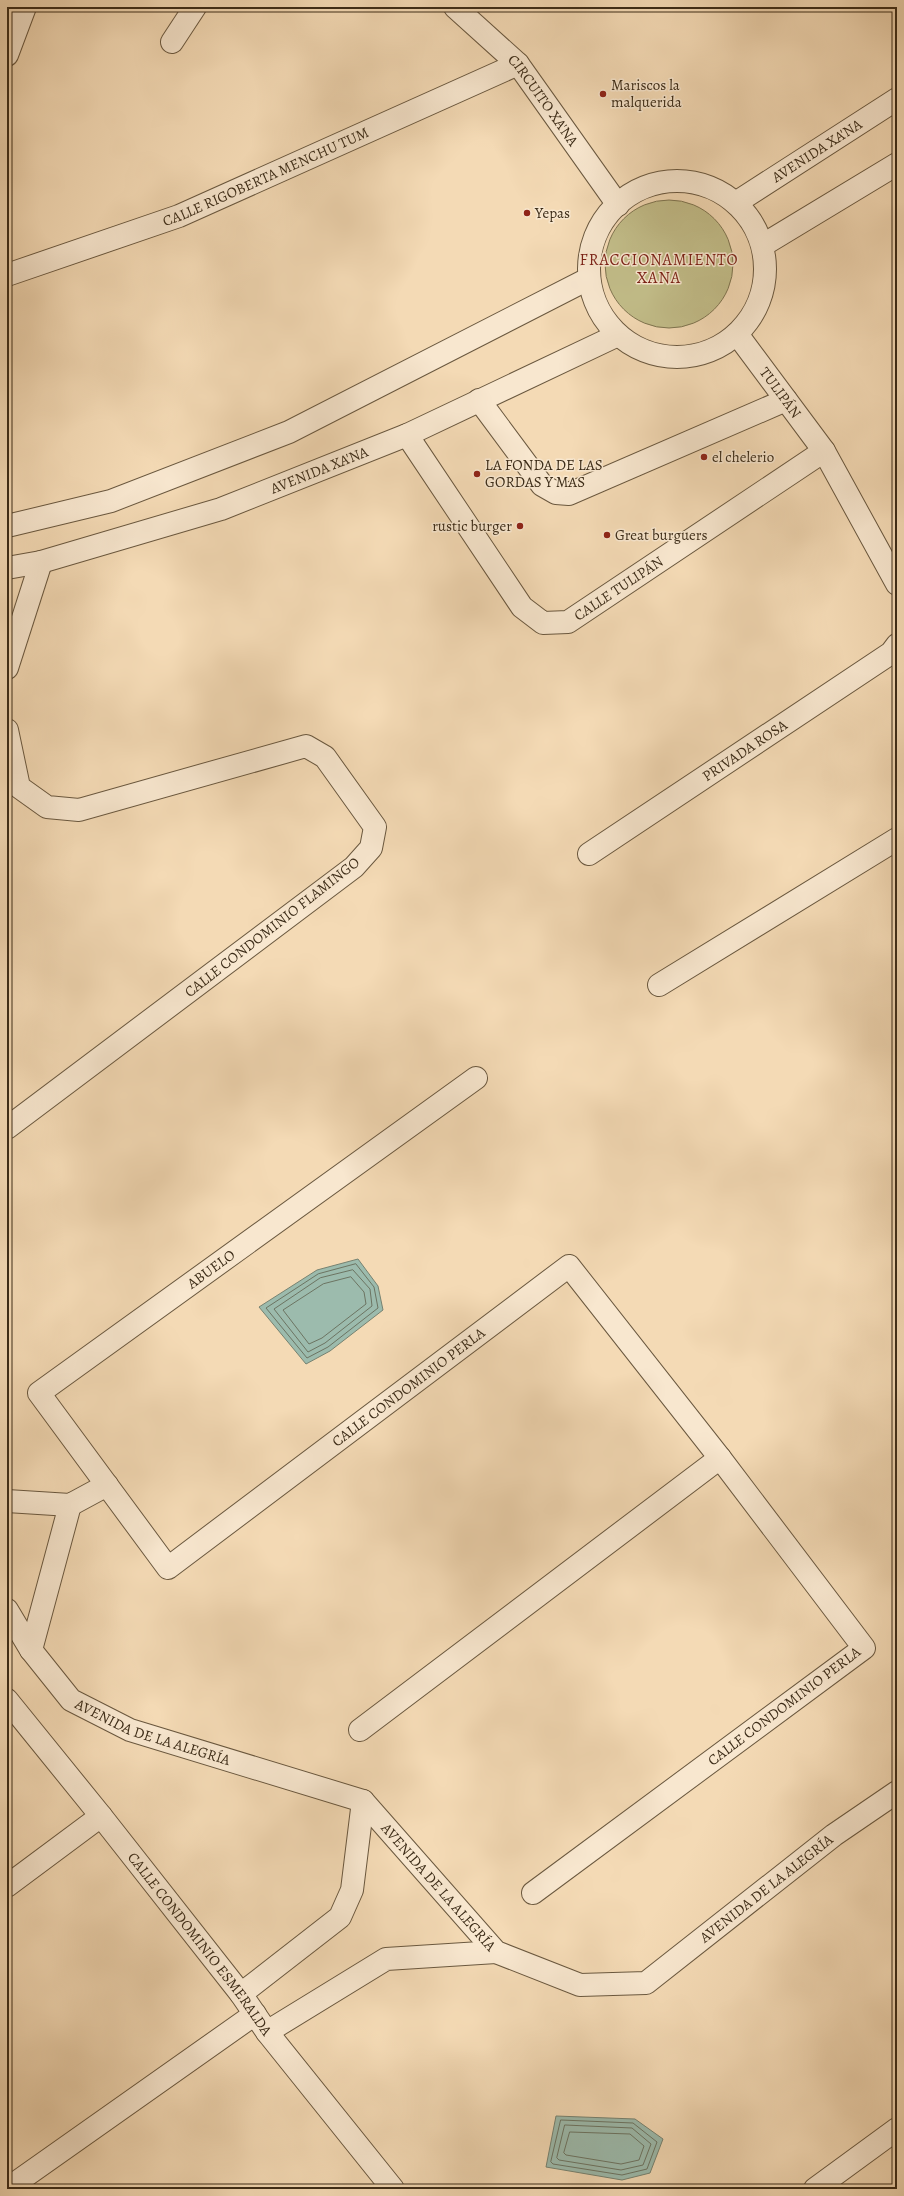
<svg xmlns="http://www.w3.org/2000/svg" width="904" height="2196" font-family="Alegreya,serif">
  <rect width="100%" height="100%" fill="#f4dab5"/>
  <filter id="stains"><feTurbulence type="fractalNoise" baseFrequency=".005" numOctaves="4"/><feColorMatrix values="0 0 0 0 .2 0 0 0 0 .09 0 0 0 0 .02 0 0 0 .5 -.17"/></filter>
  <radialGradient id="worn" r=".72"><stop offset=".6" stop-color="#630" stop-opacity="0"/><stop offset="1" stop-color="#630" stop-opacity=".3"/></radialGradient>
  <!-- green -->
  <path fill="#c2bd89" stroke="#7f7450" d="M605 264a64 64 0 1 1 128 0a64 64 0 1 1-128 0Z"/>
  <!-- water -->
  <path fill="#9cbbad" stroke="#768271" d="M358,1259L378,1286L383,1310L330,1351L306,1364L259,1307L317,1270Z
    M556,2116L635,2119L663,2139L650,2173L622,2180L546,2167Z"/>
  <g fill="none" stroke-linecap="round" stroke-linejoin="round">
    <!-- shore -->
    <path stroke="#6c7462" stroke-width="1" d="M356,1264L374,1287L378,1308L328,1347L307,1358L266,1308L318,1274Z
      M353,1270L370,1289L372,1306L325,1343L308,1352L274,1309L320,1278Z
      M351,1277L364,1292L366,1304L322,1338L309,1344L283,1310L323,1284Z
      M561,2120L633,2123L657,2142L647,2169L622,2175L553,2164L551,2162Z
      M565,2125L632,2128L651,2144L643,2165L621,2170L559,2160L557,2158Z
      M570,2132L630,2134L644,2146L639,2160L621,2164L566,2155L564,2153Z"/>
    <!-- minor casing -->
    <g stroke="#6a583f" stroke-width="24">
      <g id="minor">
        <path id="s1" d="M455,7L518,64L618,205"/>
        <path d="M172,42L195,7"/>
        <path d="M7,55L25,7"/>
        <circle cx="677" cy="269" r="88"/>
        <path id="s2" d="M737,202L897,99"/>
        <path d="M763,245L897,164"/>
        <path id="s3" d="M7,275L179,216L518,64"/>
        <path id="s4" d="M737,334L824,451L897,584"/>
        <path d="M479,400L542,485L556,493L569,494L786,400"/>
        <path id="s5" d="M407,435L522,607L543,623L568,622L824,451"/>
        <path d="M7,526L111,501L289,432L588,279"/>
        <path id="s6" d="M7,568L41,562L221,509L407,435L618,335"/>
        <path d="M7,668L41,562"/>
        <path d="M7,730L19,787L47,807L79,810L306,746L325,757L375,827L371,848L354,867L7,1128"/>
        <path id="s7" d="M589,854L891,653L897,645"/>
        <path d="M659,985L897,839"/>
        <path id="s8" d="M476,1078L39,1393L168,1568L569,1266L720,1458L864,1648L533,1893"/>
        <path d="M7,1501L70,1505L107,1485"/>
        <path id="s9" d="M7,1610L31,1650L71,1700L130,1730L363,1801L496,1952L580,1985L646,1983L834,1835L897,1792"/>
        <path d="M31,1650L70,1505"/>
        <path id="s10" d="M7,1700L101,1816L241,1994L267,2032L393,2189"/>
        <path d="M360,1730L720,1458"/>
        <path d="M7,1886L101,1816"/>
        <path d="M241,1994L340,1917L352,1890L363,1801"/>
        <path d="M267,2032L386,1959L496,1952"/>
        <path d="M7,2189L255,2014"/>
        <path d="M815,2189L897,2129"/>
      </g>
    </g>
    <!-- minor -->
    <use href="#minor" stroke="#f8e7cf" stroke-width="22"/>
  </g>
  <!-- markers -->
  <g fill="#8f2418" stroke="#f8e7cf" stroke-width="1.5">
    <circle cx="603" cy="94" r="4"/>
    <circle cx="527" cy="213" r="4"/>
    <circle cx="704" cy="457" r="4"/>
    <circle cx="477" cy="474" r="4"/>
    <circle cx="520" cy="526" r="4"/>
    <circle cx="607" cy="535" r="4"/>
  </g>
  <g text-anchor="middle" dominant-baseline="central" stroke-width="3" stroke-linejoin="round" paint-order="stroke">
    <!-- poi labels -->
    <g font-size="15" fill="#3c2c18" stroke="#f8e7cf" text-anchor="start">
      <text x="611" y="85">Mariscos la<tspan x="611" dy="17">malquerida</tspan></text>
      <text x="535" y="213">Yepas</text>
      <text x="712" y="457">el chelerio</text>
      <text x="485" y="465">LA FONDA DE LAS<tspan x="485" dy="17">GORDAS Y MAS</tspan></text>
      <text x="512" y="526" text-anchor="end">rustic burger</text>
      <text x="615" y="535">Great burguers</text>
    </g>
    <!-- street labels -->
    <g font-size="15" fill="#3c2c18" stroke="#f8e7cf">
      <text stroke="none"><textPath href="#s1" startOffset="129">CIRCUITO XA'NA</textPath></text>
      <text stroke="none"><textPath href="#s2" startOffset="95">AVENIDA XA'NA</textPath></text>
      <text stroke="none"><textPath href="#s3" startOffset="277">CALLE RIGOBERTA MENCHU TUM</textPath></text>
      <text stroke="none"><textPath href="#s4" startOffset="73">TULIPÁN</textPath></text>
      <text stroke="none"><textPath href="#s6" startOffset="328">AVENIDA XA'NA</textPath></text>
      <text stroke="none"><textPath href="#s5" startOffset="319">CALLE TULIPÁN</textPath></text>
      <text stroke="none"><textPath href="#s7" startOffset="187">PRIVADA ROSA</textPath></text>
      <text transform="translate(272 927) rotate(-38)">CALLE CONDOMINIO FLAMINGO</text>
      <text transform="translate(211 1269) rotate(-36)">ABUELO</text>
      <text stroke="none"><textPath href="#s8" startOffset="1057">CALLE CONDOMINIO PERLA</textPath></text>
      <text transform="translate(784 1706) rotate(-37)">CALLE CONDOMINIO PERLA</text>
      <text stroke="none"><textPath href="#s9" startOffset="199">AVENIDA DE LA ALEGRÍA</textPath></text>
      <text stroke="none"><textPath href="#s9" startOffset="535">AVENIDA DE LA ALEGRÍA</textPath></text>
      <text stroke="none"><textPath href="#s9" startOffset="931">AVENIDA DE LA ALEGRÍA</textPath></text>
      <text stroke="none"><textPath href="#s10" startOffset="311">CALLE CONDOMINIO ESMERALDA</textPath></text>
    </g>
    <!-- neighbourhood labels -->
    <g font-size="16" letter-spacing="1" fill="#7a1f14" stroke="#f8e7cf">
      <text x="659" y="260">FRACCIONAMIENTO<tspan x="659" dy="18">XANA</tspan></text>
    </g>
  </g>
  <!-- margin -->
  <rect width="904" height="2196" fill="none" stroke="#f4dab5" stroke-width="24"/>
  <rect x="8" y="8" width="888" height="2180" fill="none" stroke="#3c2c18" stroke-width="2"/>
  <rect x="12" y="12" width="880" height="2172" fill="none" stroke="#3c2c18"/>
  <rect width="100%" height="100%" filter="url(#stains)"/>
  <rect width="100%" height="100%" fill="url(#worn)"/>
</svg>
